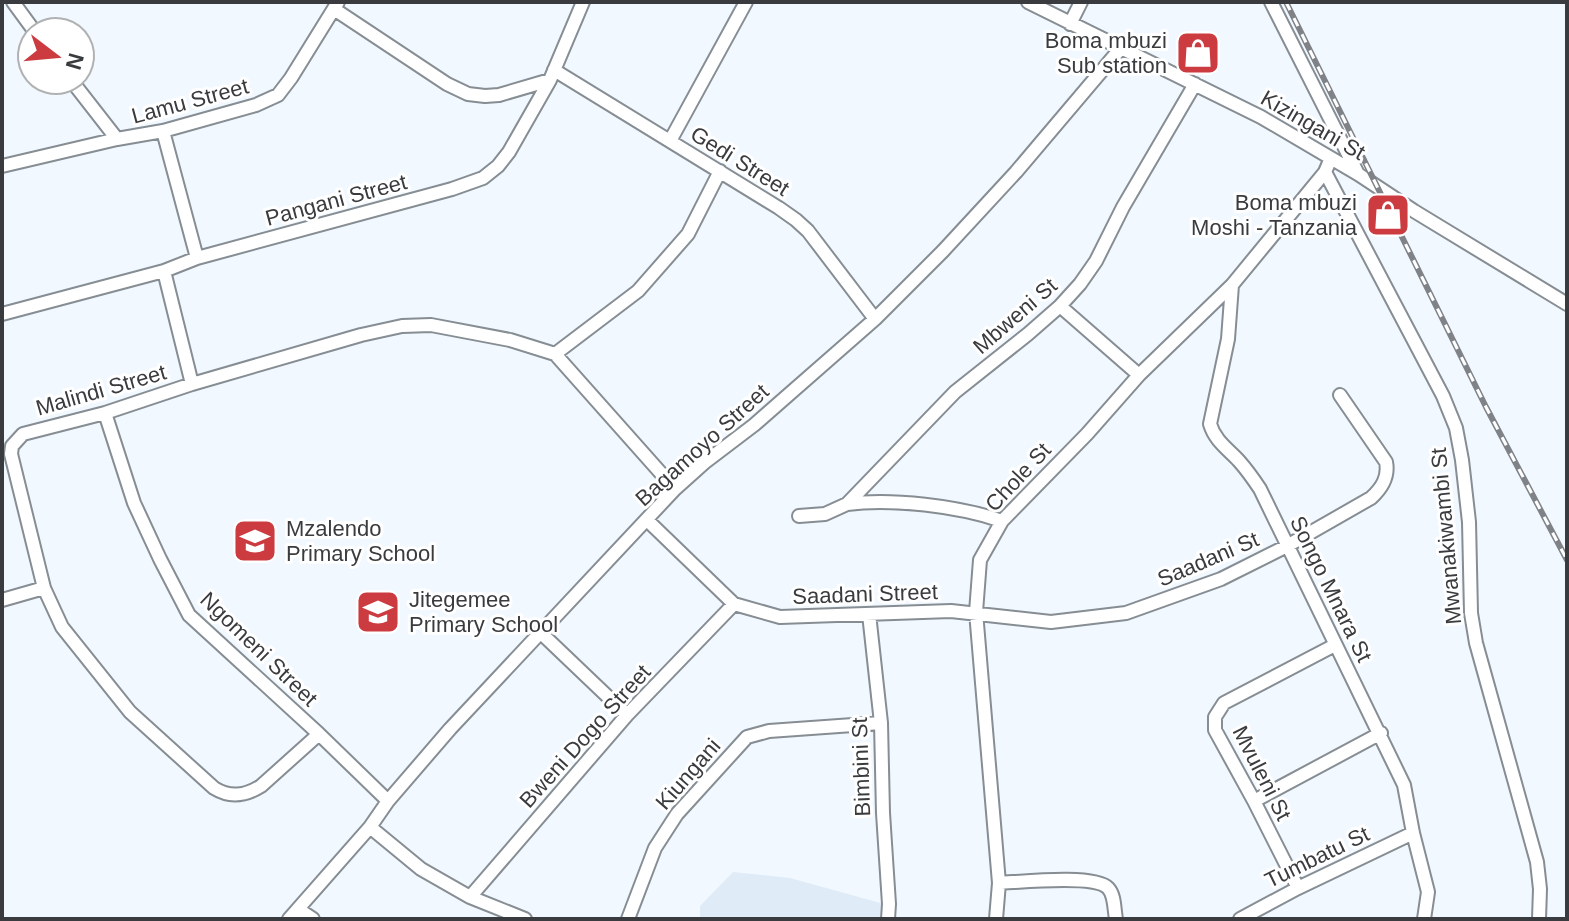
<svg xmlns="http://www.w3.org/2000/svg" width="1569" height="921" font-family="Helvetica,sans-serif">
  <rect width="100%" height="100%" fill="#f1f8ff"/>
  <!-- built -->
  <path fill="#dfebf7" d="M733,872L790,878L884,904L881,919H700V906Z"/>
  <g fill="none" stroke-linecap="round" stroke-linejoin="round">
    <!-- minor casing -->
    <g stroke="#868d93" stroke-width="16">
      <path id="minor" d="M13,2L35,32
        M1028,2L1261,117L1358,174L1414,211L1567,304
        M1271,2L1358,174
        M334,9L447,84L468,94L485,96L499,95L550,80
        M1070,24L1081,2
        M554,70L779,208L796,220L808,231L875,319
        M71,80L117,139
        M163,131L197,258
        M670,141L746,2
        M2,166L117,139L163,131L256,105L278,95L291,78L338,2
        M1325,172L1443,396L1456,428L1462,460L1469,522L1471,613L1476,643L1537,862L1540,889L1539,919
        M164,271L192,384
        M1232,285L1228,339L1210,424C1215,441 1228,449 1239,461C1247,470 1254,480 1260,489L1404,785L1413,833L1428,892L1424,919
        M1060,306L1139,375
        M2,314L164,271L197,258L452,189L483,178L498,166L509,152L550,80L583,2
        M555,354L638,291L688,234L720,171
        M105,413L134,503L160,559L189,615L319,734L388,801
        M847,504C891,498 959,506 1002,521
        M799,516L825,514L847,504L955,392L1028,334L1060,306L1080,284L1096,261L1123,207L1195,84
        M647,520L734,604L780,617L951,611L1051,622L1126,613L1221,579L1287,546L1371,498C1382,488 1389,477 1386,462L1340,395
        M2,600L44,588
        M869,614L881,723L883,813L889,904L888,919
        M540,632L627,715
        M319,734L261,786C245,796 230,798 214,788L130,712L62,627L44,588L11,454L12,446L23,434L105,413L192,384L361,335L402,326L431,325L510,340L555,354L675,489
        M1254,801L1381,733
        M370,827L421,869L470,897L525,919
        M999,883C1021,882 1095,874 1108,888C1115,895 1114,909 1116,919
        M1298,888L1254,801L1215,730V717L1224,703L1335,645
        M470,897L627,715L734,604
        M298,909L313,919
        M289,919L370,827L388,801L450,729L675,489L704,463L754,425L875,319L943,251L1016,172L1121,48
        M628,919L655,848L677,814L747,737L769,731L881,723
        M996,919L999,883L976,612L980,560L1002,521L1087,434L1139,375L1232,285L1325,172L1331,158
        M1240,919L1298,888L1413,833"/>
    </g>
    <!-- minor -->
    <use href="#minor" stroke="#fff" stroke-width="12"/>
    <!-- rail casing -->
    <g stroke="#7f8387" stroke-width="6">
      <path id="rail" d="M1286,2L1486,407L1567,560"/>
    </g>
    <!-- rail -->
    <use href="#rail" stroke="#fff" stroke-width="3" stroke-dasharray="9" stroke-linecap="butt"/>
  </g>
  <!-- icons -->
  <defs>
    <g id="shop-square" transform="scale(2.3)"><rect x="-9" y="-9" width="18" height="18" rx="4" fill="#cb3b40" stroke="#fff"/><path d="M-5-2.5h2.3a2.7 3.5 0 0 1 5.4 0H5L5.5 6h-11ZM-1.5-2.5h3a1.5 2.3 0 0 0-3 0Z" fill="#fff"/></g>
    <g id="school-square" transform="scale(2.3)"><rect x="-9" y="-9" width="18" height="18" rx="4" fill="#cb3b40" stroke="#fff"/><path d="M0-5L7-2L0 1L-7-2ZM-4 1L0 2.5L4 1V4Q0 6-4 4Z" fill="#fff"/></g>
  </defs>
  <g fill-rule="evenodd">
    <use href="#shop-square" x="1198" y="53"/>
    <use href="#shop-square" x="1388" y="215"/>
    <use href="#school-square" x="255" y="541"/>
    <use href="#school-square" x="378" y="612"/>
  </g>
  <g text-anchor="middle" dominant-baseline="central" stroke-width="6" stroke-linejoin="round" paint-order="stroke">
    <!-- poi labels -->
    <g font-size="22" fill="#393b3e" stroke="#fff" text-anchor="end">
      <text x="1167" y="40">Boma mbuzi<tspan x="1167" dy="25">Sub station</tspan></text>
      <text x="1357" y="202">Boma mbuzi<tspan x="1357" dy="25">Moshi - Tanzania</tspan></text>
      <text x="286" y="528" text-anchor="start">Mzalendo<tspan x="286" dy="25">Primary School</tspan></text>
      <text x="409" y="599" text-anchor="start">Jitegemee<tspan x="409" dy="25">Primary School</tspan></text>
    </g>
    <!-- street labels -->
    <g font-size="22" fill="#393b3e" stroke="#fff">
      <text transform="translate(190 101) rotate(-15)">Lamu Street</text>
      <text transform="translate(1313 125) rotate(30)">Kizingani St</text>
      <text transform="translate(740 161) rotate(32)">Gedi Street</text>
      <text transform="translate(336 200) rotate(-15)">Pangani Street</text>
      <text transform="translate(1015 316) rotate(-41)">Mbweni St</text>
      <text transform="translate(101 390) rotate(-16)">Malindi Street</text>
      <text transform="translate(702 445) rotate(-42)">Bagamoyo Street</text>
      <text transform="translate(1018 477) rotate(-47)">Chole St</text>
      <text transform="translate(1446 536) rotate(-95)">Mwanakiwambi St</text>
      <text transform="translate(1208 559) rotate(-23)">Saadani St</text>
      <text transform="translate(1331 589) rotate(64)">Songo Mnara St</text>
      <text transform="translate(865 594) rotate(-2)">Saadani Street</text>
      <text transform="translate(259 649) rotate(44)">Ngomeni Street</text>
      <text transform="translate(585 736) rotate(-48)">Bweni Dogo Street</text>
      <text transform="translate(861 767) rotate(-92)">Bimbini St</text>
      <text transform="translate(1262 773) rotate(63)">Mvuleni St</text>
      <text transform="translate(688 774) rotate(-49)">Kiungani</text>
      <text transform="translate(1317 857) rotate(-26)">Tumbatu St</text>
    </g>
  </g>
  <!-- border -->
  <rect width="1569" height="921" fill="none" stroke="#393b3e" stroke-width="8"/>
  <!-- north arrow -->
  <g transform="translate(56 56) rotate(106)"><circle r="38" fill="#ffffff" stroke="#b0b1b2" stroke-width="2"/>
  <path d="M0-6L14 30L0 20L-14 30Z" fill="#cb3b40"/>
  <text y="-12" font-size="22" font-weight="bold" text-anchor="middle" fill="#393b3e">N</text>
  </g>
</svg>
